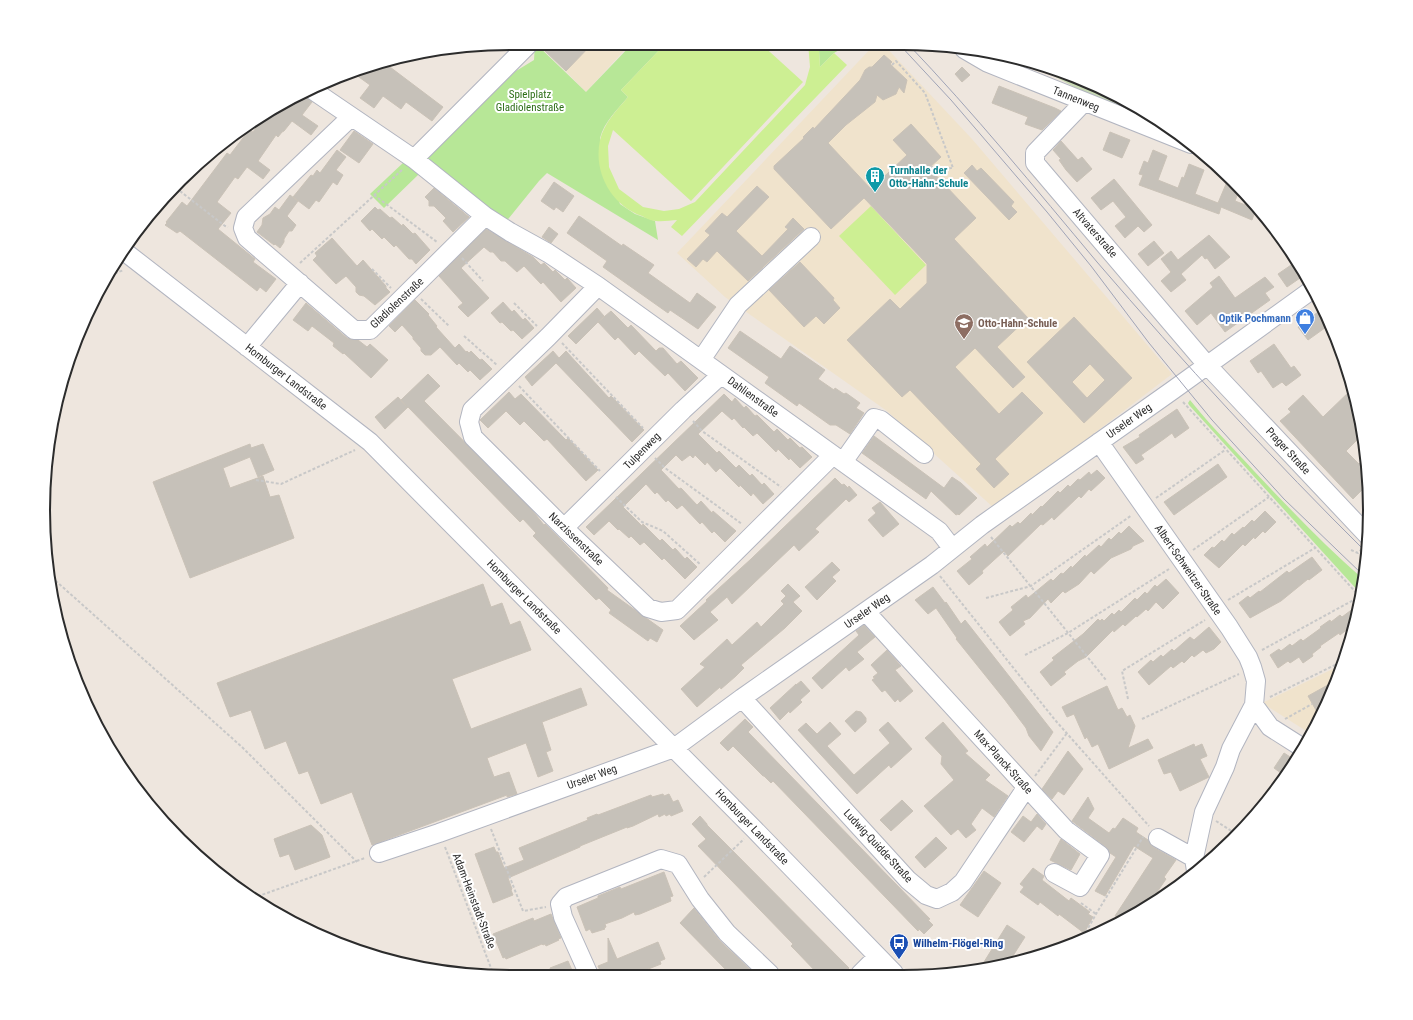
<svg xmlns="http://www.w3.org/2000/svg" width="1413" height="1020" font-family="'Roboto Condensed',sans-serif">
  <rect width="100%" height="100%" fill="#eee6de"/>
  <!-- education -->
  <path fill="#f0e3cc" d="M538,43H631L586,92Z
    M876,43H882L972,139L1172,374L995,509L887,411L725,297L677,253Z
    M1341,665L1322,717L1311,734L1262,703Z"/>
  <!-- green -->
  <path fill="#b7e797" d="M535,43L586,92L633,43H666L621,90L628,97C618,109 604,122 600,138C599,144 617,194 620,204L635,214L655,221L658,240L547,173L539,181L505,223L419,157L486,99L516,71L534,60Z
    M816,43H851L834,53L820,67L819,50Z
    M404,162L419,174L384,208L370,194Z
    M1190,400C1210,425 1233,448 1254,471C1289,508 1324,545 1363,579L1360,593L1189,405L1188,403Z"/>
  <!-- cemetery -->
  <path fill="#c8d9b4" d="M1028,62L1082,78L1137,106L1156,120L1089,95Z"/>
  <!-- pitch -->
  <path fill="#cdef93" d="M666,43H760L803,82L691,201L613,130L608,146L609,167L619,189L643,207L664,211L679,209L695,202L805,85L810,67L808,43H816L819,50L820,67L834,53L847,65L682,236L671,227L677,220C671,220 663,222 656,221C651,221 646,218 642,216C611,205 593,172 600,140C604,123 617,110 628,97L621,90Z
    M871,206L926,265L895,295L839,236Z"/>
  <!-- building -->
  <path fill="#c6c1b9" stroke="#cac2b7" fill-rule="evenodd" d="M552,43H593L566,71L545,51Z
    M884,55L892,62L890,64L907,80L904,93L899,87L896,94L883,100L877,95L875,102L846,125L828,143L871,189L907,155L893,140L911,124L941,157L929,168L976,218L954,239L1028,318L997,347L1025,377L1013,388L975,348L955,367L999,414L1022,392L1043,413L995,459L1009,474L994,488L976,469L981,464L910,390L902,397L847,340L890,299L900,309L927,283V264L864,198L831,229L774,169V166L804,138L803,137L813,127L814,129L860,80L865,70L869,67H872Z
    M382,61L443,107L432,121L406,102L401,109L383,96L374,108L360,98L370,85L352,72Z
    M962,67L970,75L962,82L955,74Z
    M999,86L1055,108L1061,111L1042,130L1025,124L1028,117L992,103Z
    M302,94L312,102L302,115L318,126L311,135L292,121L284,131L282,132L278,137L276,135L258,161L270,170L263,179L247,167L238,179L235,177L217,202L231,213L218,229L255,259L253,262L276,279L266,292L260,287L257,291L180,231L177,233L165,225L167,223L166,222L182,202L187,206L227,153L230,155L249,130L253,132L266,113Z
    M354,131L373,144L359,163L340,150Z
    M1110,132L1130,140L1122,158L1103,150Z
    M1061,141L1078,160L1082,157L1092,169L1077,182L1066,170L1059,160L1061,159L1053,150Z
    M337,150L346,157L336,170L343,175L337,185L333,182L319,202L316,200L309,209L293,197L311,175L313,176L317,170L320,173Z
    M1153,150L1167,156L1158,180L1178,188L1182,177L1184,178L1189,164L1204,170L1195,194L1218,203L1229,177L1240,188L1235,201L1256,209L1252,220L1221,207L1219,214L1139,185L1143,175L1139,174L1144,161L1148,163Z
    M972,165L977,171L981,168L1014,202L1011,206L1017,212L1009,220L964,173Z
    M1114,179L1152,225L1144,232L1138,226L1125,238L1115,226L1126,217L1113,201L1101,210L1091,198Z
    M554,182L574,196L563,212L556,207L554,210L541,201Z
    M757,186L769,197L736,231L762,256L788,229L785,227L793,218L804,229L748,281L717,251L707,262L703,259L696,267L687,259L710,235L705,231L722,213L727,217Z
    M434,188L469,217L453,232L443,221L446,218L434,206H429V201L425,197Z
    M290,195L298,201L287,216L296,225L292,231H289L284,239V242L280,248L275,244L274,245L257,232L262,225L263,218L270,214L275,207L279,210Z
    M375,207L378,210L380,209L390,218L392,217L402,226L403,224L413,234L415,233L430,250L416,264L412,259H409L396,245L394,247L384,237L382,239L372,229L370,231L361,221Z
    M579,216L622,246L623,244L654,265L648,273L690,303L697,293L716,307L698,329L670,310L668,313L603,267L607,261L567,233Z
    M549,227L558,234L551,243L542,237Z
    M486,229L533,257L541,265L544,263L553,272L555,270L565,280L567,278L576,288L561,302L543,282L541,284L524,266L517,272L505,261H501L493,252H490L484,247L461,268L489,298L468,317L458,307L463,303L439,276Z
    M1209,235L1230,257L1215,269L1207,258L1205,259L1202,255L1181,274L1186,280L1171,292L1161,281L1171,272L1161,259L1171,251L1178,260Z
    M332,238L357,266L363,260L386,286V288L390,292L375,305L364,296L359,295L356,292V287L346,276L336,284L313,260L317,256L315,253Z
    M1154,241L1164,253L1148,266L1138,254Z
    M800,262L834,298L833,300L840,308L824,324L816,316L804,327L769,290Z
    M1294,263L1303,276L1287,287L1278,274Z
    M1219,276L1235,298L1265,277L1274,287L1265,293L1270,300L1225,332L1211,313L1197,325L1185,311L1213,287L1210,283Z
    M415,300L429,314L428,315L437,326L436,327L455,348L459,344L466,352L467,351L469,353L471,351L480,360L482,359L492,369L480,380L470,370L468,372L459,363L457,365L440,347L431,355H425L421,351V348L413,339V337L402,325L395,332L389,326Z
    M503,302L512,312L514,310L523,320L525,318L534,328L522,339L513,330L511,331L502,322L500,323L491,313Z
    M306,303L347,338L358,340L367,347L370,344L388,360L371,378L344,353L343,354L333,346L334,343L312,326L308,331L293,320Z
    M597,308L604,316L576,344L568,336Z
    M1322,309L1329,325L1308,340L1298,327Z
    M611,311L628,328L631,325L656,351L659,348H663L677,364L681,361L698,378L685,391L668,373L665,376L639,351L635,355L618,337L615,340L598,322Z
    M1074,317L1132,378L1084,423L1027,362ZM1090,364L1105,380L1087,398L1072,382Z
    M740,331L781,359L790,346L825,370L818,379L834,390L835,388L844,394L846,393L860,403L856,408L864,413L850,434L836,425H830L799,403L797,406L765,383L769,377L728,348Z
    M1274,344L1291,368L1294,366L1301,375L1286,386L1282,382L1273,388L1261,371L1258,373L1250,361Z
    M553,351L559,358L566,351L609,398L611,396L644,430L632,442L556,363L532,386L525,377Z
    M428,374L440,386L424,401L532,510L544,525L545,524L561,540L608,588L607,590L663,630L657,642L650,638L648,641L609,613L611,610L599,598L596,600L533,536L536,533L523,519L520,522L408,407L385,429L375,417L398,397L406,406L401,400Z
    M1352,389L1363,434L1346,451L1359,464L1366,457L1367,485L1353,499L1280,421L1291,412L1288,409L1303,395L1323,417Z
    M509,392L515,399L521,394L566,440L568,438L598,470L586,481L547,439L544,441L524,421L520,425L506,411L488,428L480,420Z
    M724,394L732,402L735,398L744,408L746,406L755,416L757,415L774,432L777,429L788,440L790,438L800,448L802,447L812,457L800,468L790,458L789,460L778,449L776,452L757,433L753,436L744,427L743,428L734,418L732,420L722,411L698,434L717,453L719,451L736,468L739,465L750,476L752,474L762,485L764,483L774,494L763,504L753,493L751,496L740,485L739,487L720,468L716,472L707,462L705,465L695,455L693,458L690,455L682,461L676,455L661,470L679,489L681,488L697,505L701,501L712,513L713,511L736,531L725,542L714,531L712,533L702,522L700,524L682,505L677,509L668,500L666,502L657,492L655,494L646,484L623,507L642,526L643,524L660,541L662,539L673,550L675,548L685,559L687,557L697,567L685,579L664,558L662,560L644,542L640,545L631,536L629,538L619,529L618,530L609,521L594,535L586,527Z
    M1177,409L1189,428L1175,438L1172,433L1164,439L1141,455L1144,459L1136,464L1123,447L1140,437L1139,435Z
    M874,436L944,488L952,477L961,483L977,498L959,515L958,514L956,515L931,491L926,499L862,453Z
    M250,444L251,448L263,444L274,470L258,477L250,457L223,468L230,488L263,476L270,497L279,495L294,538L190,578L153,482Z
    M1218,464L1227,477L1174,515L1164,502Z
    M1097,470L1105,478L1091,491L1089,489L1081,498L1079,496L1054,520L1052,517L1043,525L1041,524L1008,556L1004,551L982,571L983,573L969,585L957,571L972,559L970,557L985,544L987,547L1010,525L1012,527L1018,522L1020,524L1031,513L1032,515L1041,506L1042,507L1058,491L1060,493L1068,485L1070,487L1078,479L1080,480L1089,472L1091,475Z
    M835,478L842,485L844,484L848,488L849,486L857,495L849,502L846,499L815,529L819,532L799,551L794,545L732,604L727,597L710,612L718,620L694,640L680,626L707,601L706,600L751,559Z
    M880,502L899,524L883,537L868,520L876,513L872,508Z
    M1265,511L1276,522L1265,533L1263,531L1255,539L1254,537L1245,546L1243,544L1219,568L1204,555L1212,547L1214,548L1222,540L1224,542L1232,533L1234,535L1243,527L1244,528L1252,520L1254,522Z
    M1129,526L1144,541L1133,546L1131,549L1111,558L1094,574L1091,571L1079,584L1065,593L1063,591L1051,603L1048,599L1030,618L1023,621L1025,624L1010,636L999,622L1013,610L1011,607L1026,595L1028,598L1051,579L1053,581L1061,573L1063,574L1071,566L1072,568L1085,555L1086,557L1099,545L1101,547L1109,538L1111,540L1119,532L1121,534Z
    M1312,557L1322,570L1309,580L1308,579L1281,601L1250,618L1239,603L1248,596L1250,598L1259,591L1260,592L1287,571L1289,573Z
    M832,562L840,570L832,577L836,581L817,600L805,587Z
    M1166,579L1179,593L1163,609L1156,602L1148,611L1146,609L1137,617L1136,616L1125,626L1123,624L1114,632L1113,630L1086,657L1078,661L1064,672L1066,674L1051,686L1040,672L1054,660L1052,658L1083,634L1098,619L1100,621L1102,619L1104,621L1112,613L1114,615L1119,610L1121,612L1135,598L1137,600L1145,592L1147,594L1155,585L1157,587Z
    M483,584L491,607L502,603L510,625L520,621L531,650L452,679L471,729L581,688L587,705L542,722L551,750L546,752L553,771L538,777L526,743L487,758L494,777L509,772L517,794L507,797V795L372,845L352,792L321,804L308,771L299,774L286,741L265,749L251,710L230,717L217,683Z
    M788,584L800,596L793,602L802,611L785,628L741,665L744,668L736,676L721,689L720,687L697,707L681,689L705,667L700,664L727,639L732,645L757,622L761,627L784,604L781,601L786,596L781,591Z
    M933,587L945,603L946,602L961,624L965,620L1053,732L1041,751L1029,736L1026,728L1005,700L956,639L957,638L952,631L936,608L928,614L915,600Z
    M1358,605L1353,633L1349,628L1340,635L1339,633L1320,646L1321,647L1312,654L1313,656L1303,663L1299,657L1290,663L1288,661L1278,668L1270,655L1279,649L1281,651L1290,644L1292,646L1301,639L1303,641L1321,628L1320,627L1330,620L1331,622L1340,615L1342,617Z
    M864,625L875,637L857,652L864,659L849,671L846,667L822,689L812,678L859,635L856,631Z
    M1209,627L1221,642L1214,649L1206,653L1203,650L1194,657L1192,655L1184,663L1182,661L1173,668L1171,666L1149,685L1138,672L1151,660L1153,662L1161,655L1163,657L1172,649L1174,651L1190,637L1194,640Z
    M887,650L901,666L895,670L913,691L900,702L898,699L895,702L885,690L882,692L872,680L875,678L873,677L878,673L871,665Z
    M801,681L810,691L800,700L802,702L790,713L789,711L780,720L770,708L796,684V685Z
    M1335,681L1322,717L1321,719L1308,696Z
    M1107,686L1118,710L1122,708L1127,717L1130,715L1135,726L1128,748L1148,739L1153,748L1109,769L1098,744L1092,747L1087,737L1085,739L1074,714L1067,717L1062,707Z
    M856,711L861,712L866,718V722L855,732L845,721Z
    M745,719L753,727L748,732L930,919L928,920L933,925L924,934L919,929L918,931L773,781L771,783L764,776H763L733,746L728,751L720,743Z
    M830,722L841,734L827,746L854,775L890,743L879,730L888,722L912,749L891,768L889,765L857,794L798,730L806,723L817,734Z
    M943,722L968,751L965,753L990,775L985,780L1008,796L994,817L982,808L971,824L976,830L966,838L958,829L951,835L924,806L954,780L941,764L942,756L925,738Z
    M1194,744L1195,747L1202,744L1207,756L1200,759L1209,777L1180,791L1171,772L1164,774L1158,760Z
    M1068,751L1083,769L1064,795L1058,791L1052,799L1042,789Z
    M1284,753L1295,760L1285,776L1274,768Z
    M663,794L664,796L669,794L673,802L678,800L683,811L671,816L670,814L666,816L665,814L659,817L658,814L633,826L627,828V827L580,846V847L508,878L512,889L511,890L513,895L493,903L475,854L494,847L496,852H498L504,868L524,860L519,848L588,820L587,818L597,814L598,815L651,795L652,797Z
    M1088,797L1094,809L1088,818L1109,833L1113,828L1115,829L1123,818L1138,828L1136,832L1148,840L1153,847L1176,860L1164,877L1166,879L1151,901L1122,920L1115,916L1153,858L1134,846L1105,896L1095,891L1116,857L1110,853L1106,847L1072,821Z
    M902,800L913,811L891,831L880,820Z
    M1037,814L1046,824L1042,830L1037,826L1024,842L1011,832L1023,816L1031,822Z
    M700,816L707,824V825L722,840L849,968L843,974H818L796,951L791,946L793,944L698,846L706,839L692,824Z
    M311,825L322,835L330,857L295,870L289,854L280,857L274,839Z
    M936,837L947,848L925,868L915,857Z
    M1061,839L1080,854L1071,870L1050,860Z
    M1033,868L1044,876L1042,880L1069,901L1071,898L1090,912L1088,914L1093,917L1084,933L1059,914L1058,916L1040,902L1038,905L1020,892L1024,887L1020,884Z
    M984,871L1001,883L978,917L960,905Z
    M664,872L673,896L670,897L671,901L640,914L635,915L634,912L622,918L605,924L606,927L604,928L605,929L592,933L590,929L586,931L577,907L598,898V896L620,887L621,889Z
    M694,908L720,941L755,974H730L680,923Z
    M551,914L561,938L558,939L559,940L546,946L545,944L543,945L542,944L506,959L505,957L503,958L493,934L533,918L534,921Z
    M1007,925L1025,937L1009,962L979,970Z
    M608,938L617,959L658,942L665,959L660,961L661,964L633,975H602L598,966L608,962Z
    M568,961L574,975L553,976L550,968Z"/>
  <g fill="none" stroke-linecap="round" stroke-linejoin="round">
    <!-- minor casing -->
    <g stroke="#b2b5c0" stroke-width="20">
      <path id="minor" d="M964,49L988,63L1191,144
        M311,89L414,159L485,216L510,232L548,253L598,286L939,531L952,548
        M1084,102L1035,153V163L1207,365L1369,537
        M351,117L246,217L243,228L247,238L354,330H370L485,216
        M414,159L530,43
        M125,252L370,442L754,829L894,973
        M598,286L548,337L472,410L469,422L473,437L564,528L648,608L661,612L677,610L833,455
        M247,347L300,283
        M701,360L738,305L811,237
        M1099,442L1229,627L1248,657L1252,667L1256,681L1254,705L1231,749L1225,767L1204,812L1194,858L1196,871
        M843,462L874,418L881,420L924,454
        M564,528L683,410L721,375
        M866,612L1066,830L1100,855L1080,887L1054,873
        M742,698L908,880L926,895L937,899L952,892L963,882L1026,788
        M1254,705L1270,727L1303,748
        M1158,838L1194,858
        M379,853L439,833L674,748L742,698L932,565L982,525L1173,390L1313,289
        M860,974L877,957
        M589,975L563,917L560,904L566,897L661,859L678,864L700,899L727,933L770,974"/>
    </g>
    <!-- path -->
    <path stroke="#c8c8c8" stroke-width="2" stroke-dasharray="3 2" stroke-linecap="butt" d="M892,65L896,61L925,93L953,168L934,169L931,166
      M176,188L225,226L228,227
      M374,195L437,242
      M155,208L186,179
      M462,258L483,281
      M300,263L403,169
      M372,269L391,288
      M110,275L124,270
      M421,299L449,326
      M514,303L537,326
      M464,336L497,365
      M562,343L643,428
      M519,386L600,471
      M1183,402L1360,597
      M693,421L702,431L781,487
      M655,458L665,468L742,524
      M256,480L281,484L355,450
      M616,497L642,522L663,531L701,565
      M1156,498L1225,450
      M991,537L1106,680
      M1193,550L1269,497
      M1351,550L1358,553L1362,549
      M48,574L242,747L357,862
      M940,576L1055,720L1149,826
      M986,598L1031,586L1132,515
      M1228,600L1315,548
      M1262,650L1359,597
      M1025,655L1068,633L1169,569
      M1270,697L1343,661
      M1128,699L1122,671L1205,620
      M1142,719L1239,674
      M1285,719L1312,704
      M1035,776L1067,733
      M1216,821L1236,834
      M491,829L523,911L546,907
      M445,847L494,976
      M704,877L744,839
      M253,898L365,858
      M1081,903L1096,914
      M1081,941L1096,914L1143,837"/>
    <!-- minor -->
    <use href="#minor" stroke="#fff" stroke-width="18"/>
    <!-- tram -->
    <path stroke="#a0a4b7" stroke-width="1" d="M898,43L951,100L1047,212L1091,266L1149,343L1212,420L1284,499L1363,575
      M907,43C974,113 1035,188 1097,262C1183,362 1273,460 1367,553"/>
  </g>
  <!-- icons -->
  <defs>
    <g id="building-pin" transform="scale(1)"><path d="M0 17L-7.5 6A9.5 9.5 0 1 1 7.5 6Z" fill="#0f9aa8" stroke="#fff"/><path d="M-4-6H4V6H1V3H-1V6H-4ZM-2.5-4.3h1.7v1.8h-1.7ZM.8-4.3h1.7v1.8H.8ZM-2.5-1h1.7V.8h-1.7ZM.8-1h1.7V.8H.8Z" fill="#fff"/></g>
    <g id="shop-pin" transform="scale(1)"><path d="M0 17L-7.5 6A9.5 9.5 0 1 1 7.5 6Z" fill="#3f7fe0" stroke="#fff"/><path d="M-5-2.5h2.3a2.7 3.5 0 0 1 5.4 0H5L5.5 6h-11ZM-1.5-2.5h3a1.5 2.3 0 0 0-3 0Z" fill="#fff"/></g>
    <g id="school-pin" transform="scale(1)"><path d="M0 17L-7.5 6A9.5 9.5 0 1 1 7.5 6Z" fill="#8d6e63" stroke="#fff"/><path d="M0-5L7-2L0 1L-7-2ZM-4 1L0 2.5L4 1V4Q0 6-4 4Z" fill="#fff"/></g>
    <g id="bus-pin" transform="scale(1)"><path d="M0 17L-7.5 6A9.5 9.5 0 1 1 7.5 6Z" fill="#1a4fb4" stroke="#fff"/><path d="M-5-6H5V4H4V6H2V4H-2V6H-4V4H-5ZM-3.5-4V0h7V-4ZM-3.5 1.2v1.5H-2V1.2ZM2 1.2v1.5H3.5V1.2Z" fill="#fff"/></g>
  </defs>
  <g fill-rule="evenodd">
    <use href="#building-pin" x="875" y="176"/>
    <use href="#shop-pin" x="1305" y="318"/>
    <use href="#school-pin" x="964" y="323"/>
    <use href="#bus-pin" x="899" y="943"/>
  </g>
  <g text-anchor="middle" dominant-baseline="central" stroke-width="4" stroke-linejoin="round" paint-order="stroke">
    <!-- park labels -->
    <g font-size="11" fill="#2d6e17" stroke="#fff">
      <text x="530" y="94">Spielplatz<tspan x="530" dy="13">Gladiolenstraße</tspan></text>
    </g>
    <!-- street labels -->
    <g font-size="11" fill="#2c2c2c" stroke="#fff">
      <text transform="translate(1076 99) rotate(22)">Tannenweg</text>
      <text transform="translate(1095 233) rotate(49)">Altvaterstraße</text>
      <text transform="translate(397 303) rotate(-43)">Gladiolenstraße</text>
      <text transform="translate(286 377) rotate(38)">Homburger Landstraße</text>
      <text transform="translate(753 397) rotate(36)">Dahlienstraße</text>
      <text transform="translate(1129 421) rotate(-35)">Urseler Weg</text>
      <text transform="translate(642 451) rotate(-45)">Tulpenweg</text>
      <text transform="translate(1288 451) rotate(47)">Prager Straße</text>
      <text transform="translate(576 539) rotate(44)">Narzissenstraße</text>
      <text transform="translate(1188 570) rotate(55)">Albert-Schweitzer-Straße</text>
      <text transform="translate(524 597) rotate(45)">Homburger Landstraße</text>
      <text transform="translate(867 611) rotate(-35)">Urseler Weg</text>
      <text transform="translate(1003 762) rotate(48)">Max-Planck-Straße</text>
      <text transform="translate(592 777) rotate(-20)">Urseler Weg</text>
      <text transform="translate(752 827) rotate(46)">Homburger Landstraße</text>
      <text transform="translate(878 846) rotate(47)">Ludwig-Quidde-Straße</text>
      <text transform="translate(474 901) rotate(69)">Adam-Heinstadt-Straße</text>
    </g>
    <!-- culture labels -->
    <g font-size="11" font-weight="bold" fill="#0d838f" stroke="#fff" text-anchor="start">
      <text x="889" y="170">Turnhalle der<tspan x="889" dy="13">Otto-Hahn-Schule</tspan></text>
    </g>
    <!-- shop labels -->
    <g font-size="11" font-weight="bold" fill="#366cbe" stroke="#fff" text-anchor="end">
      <text x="1291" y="318">Optik Pochmann</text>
    </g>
    <!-- education labels -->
    <g font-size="11" font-weight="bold" fill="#785e54" stroke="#fff" text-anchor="start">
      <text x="978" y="323">Otto-Hahn-Schule</text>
    </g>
    <!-- transit labels -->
    <g font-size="11" font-weight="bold" fill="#164399" stroke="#fff" text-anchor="start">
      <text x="913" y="943">Wilhelm-Flögel-Ring</text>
    </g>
  </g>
  <!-- crop -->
  <path d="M0 0H1413V1020H0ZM510 50H903A460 460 0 0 1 1363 510V510A460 460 0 0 1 903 970H510A460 460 0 0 1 50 510V510A460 460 0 0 1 510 50Z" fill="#fff" fill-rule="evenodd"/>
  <path fill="none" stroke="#2c2c2c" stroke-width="2" d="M510 50H903A460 460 0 0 1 1363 510V510A460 460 0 0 1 903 970H510A460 460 0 0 1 50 510V510A460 460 0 0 1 510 50Z"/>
</svg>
